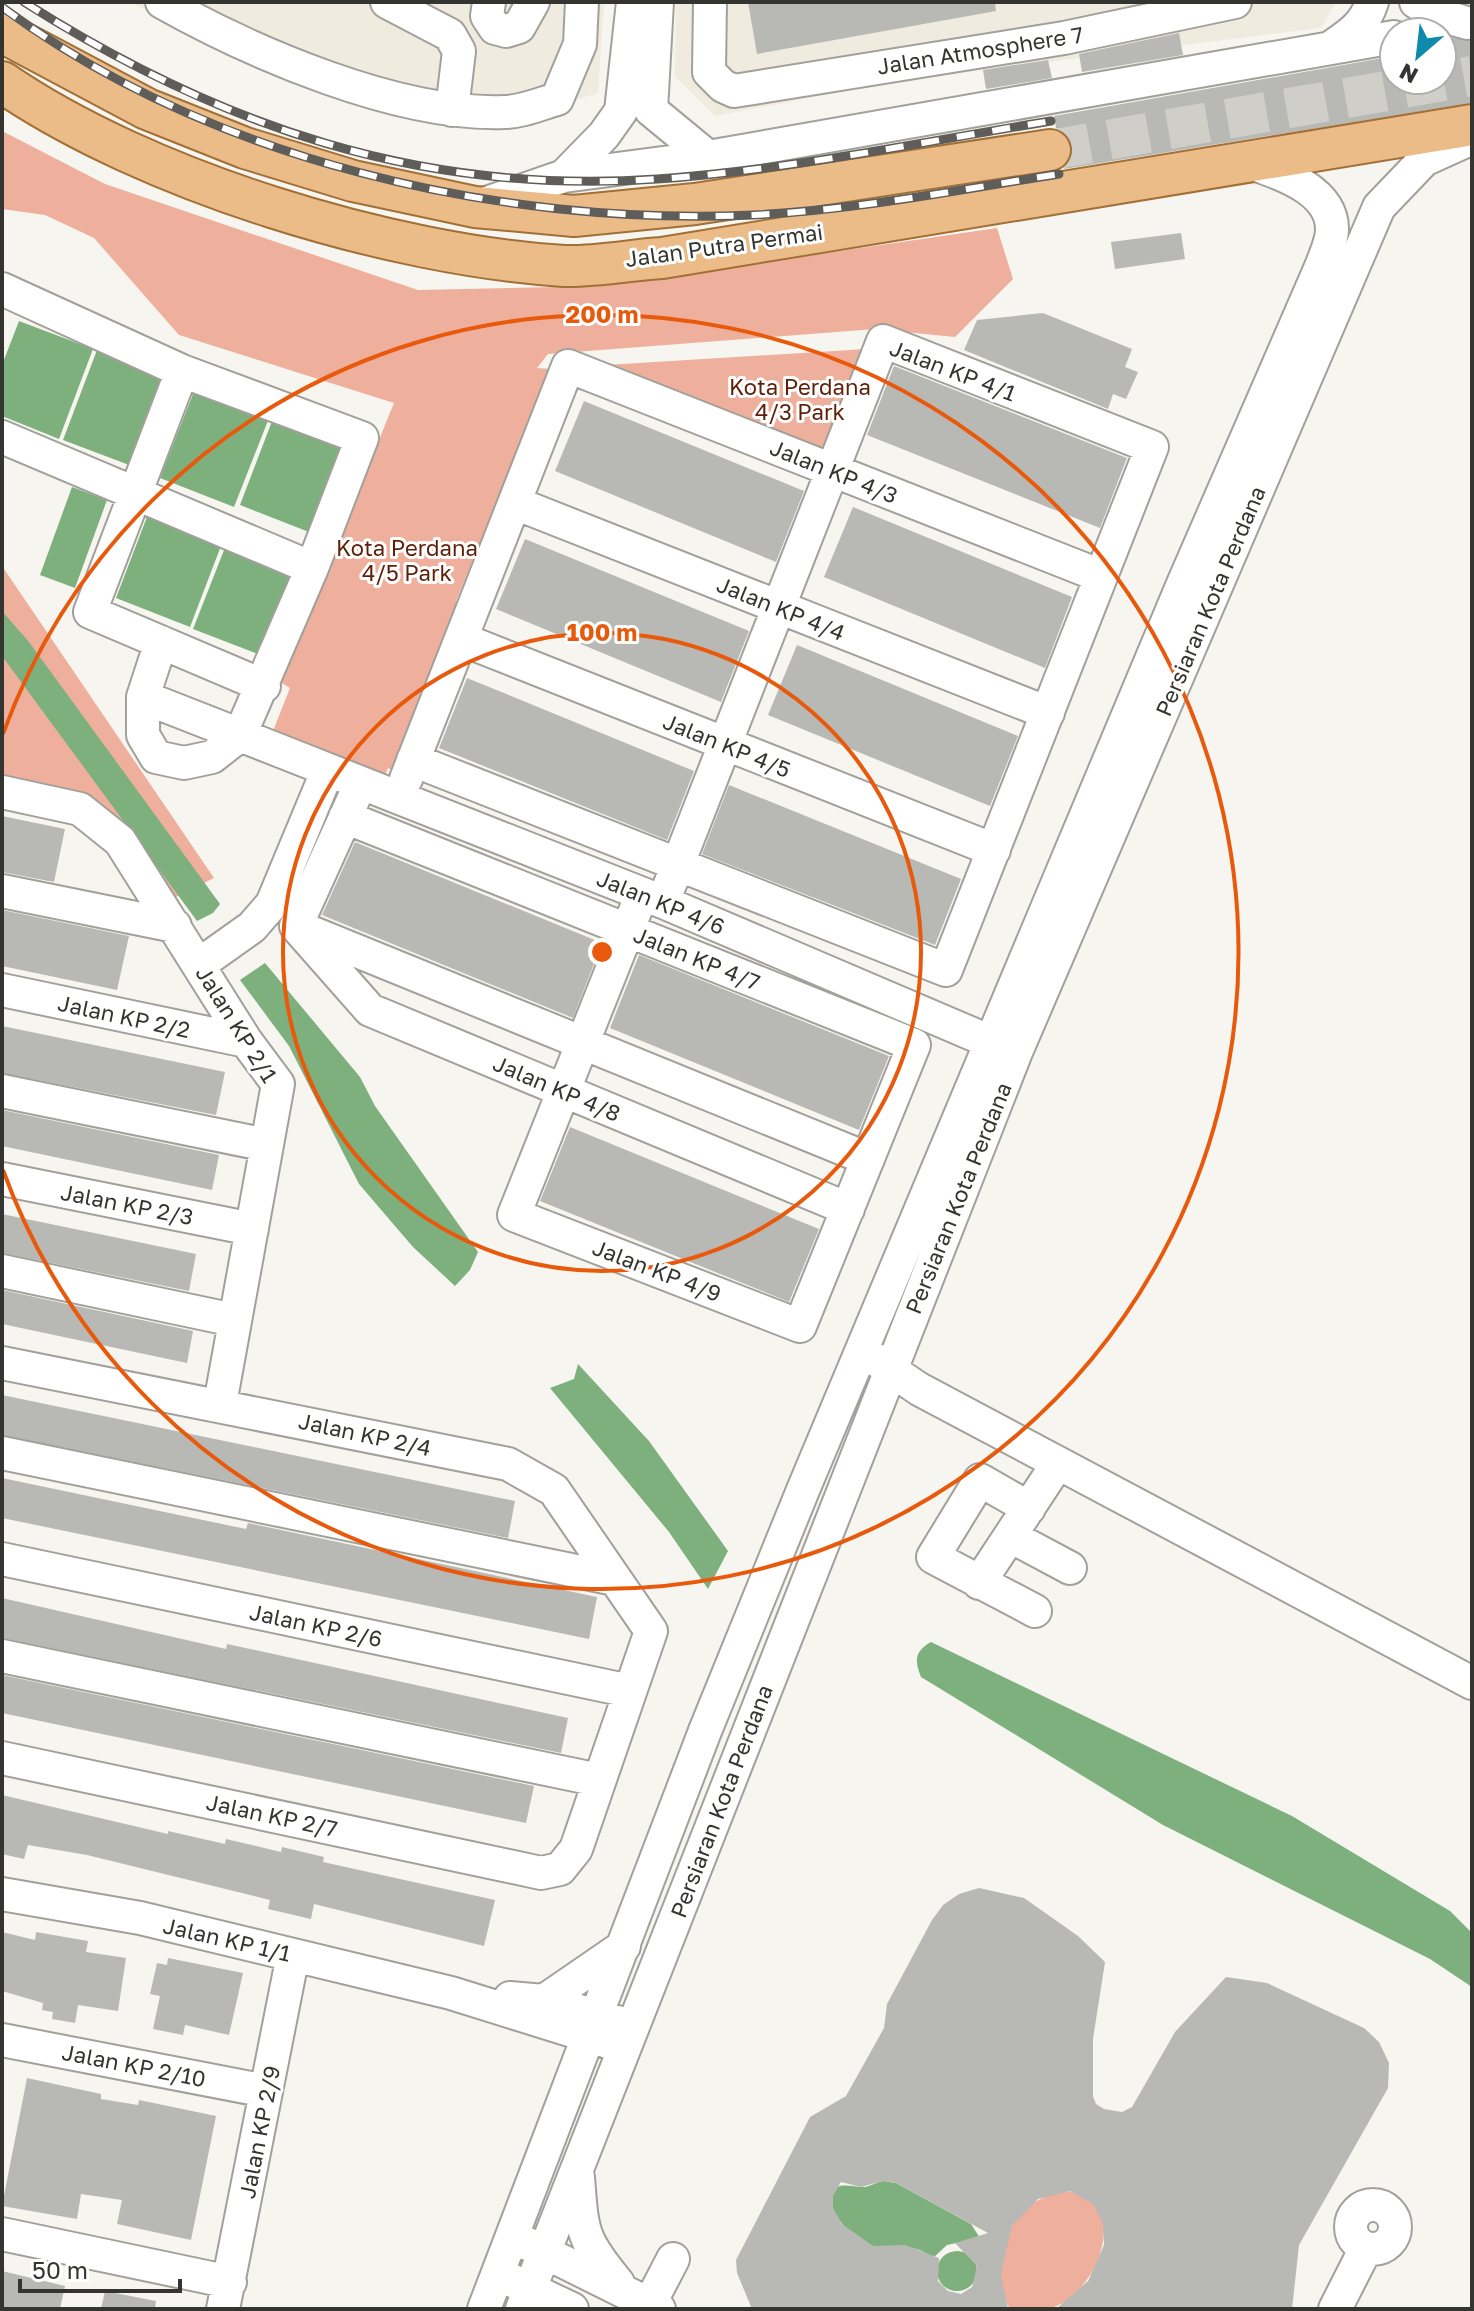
<svg xmlns="http://www.w3.org/2000/svg" width="1474" height="2311" font-family="'Golos Text',sans-serif">
  <rect width="100%" height="100%" fill="#f7f5ef"/>
  <!-- built -->
  <path fill="#efebde" d="M130,2H604L598,93L505,122L301,86Z
    M676,2H1336L1321,28L903,80L715,116L675,76Z"/>
  <!-- green -->
  <path fill="#eeb09c" d="M2,131L105,184L418,290L601,286L997,228L1013,279L955,337L875,329L548,354L537,368L551,369L456,601L464,605L394,771L388,768L385,775L273,731L290,688L280,682L394,403L179,335L94,238L45,215L2,209Z
    M866,349L825,454L590,366Z
    M2,566L214,878L168,901L89,799L2,779Z
    M1061,2191C1133,2191 1103,2289 1054,2307C1042,2311 1024,2309 1010,2309C993,2285 1001,2233 1022,2212C1034,2201 1045,2196 1061,2191Z"/>
  <!-- water -->
  <path fill="#7eb07e" d="M19,321L93,349L59,439L2,416V365Z
    M97,350L171,379L137,468L63,440Z
    M195,389L269,418L234,507L160,478Z
    M274,416L348,445L314,534L240,505Z
    M72,487L107,500L75,588L40,575Z
    M150,509L224,538L190,627L116,598Z
    M228,540L302,569L268,658L193,629Z
    M2,611L29,642L220,904L213,913L197,921L2,656Z
    M265,963L360,1077L375,1106L478,1252L470,1270L455,1286L413,1247L359,1184L289,1046L240,980Z
    M578,1364L649,1441L728,1551L708,1589L669,1532L550,1388L574,1379Z
    M931,1642L1292,1816L1450,1911L1472,1933V1987L1430,1959L1163,1825L921,1677C914,1660 915,1651 931,1642Z
    M883,2181L896,2183L971,2224L980,2238L947,2245L933,2258C910,2241 904,2251 880,2248C863,2245 837,2224 833,2208C825,2176 853,2188 865,2187C871,2186 877,2182 883,2181Z
    M937 2271a20 20 0 1 1 40 0a20 20 0 1 1-40 0Z"/>
  <!-- building -->
  <path fill="#b8b9b4" fill-rule="evenodd" d="M748,2H995L996,11L757,54Z
    M1179,33L1183,55L1082,72L1079,54Z
    M1442,36L1472,41V103L1064,169L1072,158L1073,146L1067,135L1056,128L1054,116L1394,56V80H1442Z
    M1048,60L1052,78L986,89L983,70Z
    M1181,233L1185,259L1115,269L1111,242Z
    M1043,313L1132,349L1125,367L1138,372L1126,399L1113,394L1108,409L964,350L977,320Z
    M894,366L1127,458L1100,528L867,435Z
    M584,401L804,491L776,562L555,471Z
    M853,507L1072,597L1045,668L824,577Z
    M525,539L749,631L721,702L496,609Z
    M797,645L1018,736L990,806L768,715Z
    M467,678L694,771L667,840L439,748Z
    M729,785L961,879L935,945L702,854Z
    M2,816L65,829L54,882L2,872Z
    M355,842L602,943L573,1018L322,915Z
    M2,910L129,936L117,990L2,966Z
    M639,955L889,1056L859,1130L610,1028Z
    M2,1026L225,1072L216,1115L2,1073Z
    M2,1110L219,1155L212,1190L2,1146Z
    M570,1127L819,1229L789,1302L540,1201Z
    M2,1214L196,1254L189,1291L2,1253Z
    M2,1290L193,1331L187,1363L2,1324Z
    M2,1395L515,1501L508,1538L2,1435Z
    M2,1478L246,1529L248,1523L597,1597L589,1639L2,1518Z
    M2,1598L226,1649L227,1644L568,1718L561,1753L2,1638Z
    M2,1675L534,1786L526,1823L2,1713Z
    M2,1795L168,1834V1831L225,1844L226,1839L281,1852L282,1847L324,1857L323,1862L495,1900L484,1946L314,1904L311,1919L268,1909L270,1900L87,1855L28,1845L24,1859L2,1854Z
    M979,1888L1024,1898L1078,1936L1105,1962L1093,2039V2096L1096,2104L1104,2109L1122,2112L1132,2107L1175,2032L1226,1977L1267,1983L1364,2028L1379,2042L1389,2063L1388,2088L1299,2245L1292,2309H1056L1088,2281L1104,2245L1103,2224L1094,2205L1070,2191L1038,2199L1012,2226L1001,2274L1008,2309H752L737,2273L736,2260L810,2117L846,2096L884,2028L887,2004L932,1920L943,1905L959,1894ZM883,2181L896,2183L988,2233L955,2243L977,2266L972,2287L961,2294L948,2291L938,2281L939,2258L905,2245L873,2246L842,2224L833,2208V2196L841,2182L861,2187Z
    M2,1932L35,1940L36,1932L88,1941L86,1952L126,1958L118,2011L78,2005L75,2023L52,2019L53,2012L42,2010L43,2003L2,1991Z
    M168,1958L243,1973L229,2035L185,2025L183,2035L153,2029L160,1996L150,1994L157,1963L167,1965Z
    M27,2078L101,2094V2099L138,2105L139,2100L216,2116L191,2240L117,2224L122,2200L81,2194L77,2219L2,2206Z
    M2,2271L65,2286L60,2309H2Z
    M105,2291L156,2301L155,2309H101Z"/>
  <g fill="none" stroke-linecap="round" stroke-linejoin="round">
    <!-- major-tunnel -->
    <path stroke="#d0cec9" stroke-width="40" stroke-dasharray="40 20" stroke-linecap="butt" d="M1050,150L1472,76"/>
    <!-- minor casing -->
    <g stroke="#a2a09a" stroke-width="36">
      <path id="minor" d="M162,2C253,53 398,116 504,112C521,112 540,104 557,99L580,44L582,2
        M387,2L450,35L459,51L452,110
        M489,2L487,16L495,28L506,31L519,27L533,2
        M657,2L651,110L708,157
        M710,2L709,72L723,86L734,91L1064,38L1235,2
        M1416,2L1436,14L1467,23
        M1330,48C1349,35 1365,25 1372,2
        M564,176L708,157L1394,37
        M478,206L564,176L604,135L621,111L633,2
        M2,289L182,371L362,438L312,568L240,735L663,902L991,1042
        M182,371L90,612L264,686
        M2,437L312,568
        M515,503L1048,713
        M461,639L994,850
        M161,642L143,697V735L156,757L184,763L212,757L240,735
        M143,697L240,735
        M413,760L946,970L1152,447L883,341L678,864L663,902
        M406,779L568,366L1101,576
        M2,792L80,809L120,841L246,1041L278,1084L220,1404
        M345,817L914,1045L800,1326L514,1215C557,1108 600,1001 642,894
        M2,891L175,926
        M296,926L370,1010L848,1209
        M296,926L354,798
        M303,929L868,1159
        M200,964L252,927L272,904L327,772
        M2,990L246,1041
        M2,1091L267,1145
        M2,1179L252,1229
        M2,1271L234,1320
        M875,1359L919,1389L1472,1683
        M2,1363L508,1464L554,1490L651,1631L576,1849L560,1869L541,1873L2,1758
        M2,1453L615,1579
        M1029,1508L980,1480L933,1557L1035,1611
        M1010,1536L1070,1568
        M2,1559L630,1691
        M979,1583L1058,1463
        M2,1656L599,1780
        M2,1894L140,1918L451,1993L608,2042
        M510,1998L544,2001L617,2022
        M544,2001L624,1946
        M2,2040L266,2091
        M578,2177C582,2232 582,2240 618,2283
        M1351 2227a22 22 0 1 1 44 0a22 22 0 1 1-44 0Z
        M2,2234L230,2282
        M526,2243L659,2309
        M511,2280L572,2309
        M223,2309L293,1955
        M484,2309L705,1731L803,1490L1183,584L1321,267C1325,256 1332,241 1332,230C1333,189 1277,172 1248,162
        M522,2309L1016,1052L1379,207L1424,160L1472,138
        M647,2309L673,2259
        M1335,2309L1366,2248"/>
    </g>
    <!-- major casing -->
    <g stroke="#a27036" stroke-width="44">
      <path id="major" d="M2,32L147,109L245,148L353,181L475,207L574,216L695,204L1050,150
        M2,82C146,181 390,255 564,266C596,267 630,260 662,258L1472,125"/>
    </g>
    <!-- minor -->
    <use href="#minor" stroke="#fff" stroke-width="32"/>
    <!-- major -->
    <use href="#major" stroke="#ebbc88" stroke-width="40"/>
    <!-- rail casing -->
    <g stroke="#5e5d59" stroke-width="9">
      <path id="rail" d="M24,2C221,127 421,195 657,179C790,170 921,142 1051,121
        M2,7C209,160 498,226 753,215C856,210 958,190 1059,174"/>
    </g>
    <!-- rail -->
    <use href="#rail" stroke="#fff" stroke-width="6" stroke-dasharray="18" stroke-linecap="butt"/>
  </g>
  <!-- distance rings -->
  <g fill="none" stroke="#e8590c" stroke-width="4">
    <circle cx="602" cy="952" r="319"/>
    <path d="M3 734A637 637 0 1 1 3 1170"/>
  </g>
  <g text-anchor="middle" dominant-baseline="central" stroke-width="6" stroke-linejoin="round" paint-order="stroke">
    <!-- street labels -->
    <g font-size="22" fill="#343431" stroke="#fff">
      <text transform="translate(980 50) rotate(-9)">Jalan Atmosphere 7</text>
      <text transform="translate(724 245) rotate(-8)">Jalan Putra Permai</text>
      <text transform="translate(953 370) rotate(21)">Jalan KP 4/1</text>
      <text transform="translate(834 471) rotate(22)">Jalan KP 4/3</text>
      <text transform="translate(1210 601) rotate(-67)">Persiaran Kota Perdana</text>
      <text transform="translate(781 608) rotate(22)">Jalan KP 4/4</text>
      <text transform="translate(727 745) rotate(22)">Jalan KP 4/5</text>
      <text transform="translate(661 902) rotate(22)">Jalan KP 4/6</text>
      <text transform="translate(697 958) rotate(22)">Jalan KP 4/7</text>
      <text transform="translate(124 1016) rotate(12)">Jalan KP 2/2</text>
      <text transform="translate(237 1024) rotate(58)">Jalan KP 2/1</text>
      <text transform="translate(557 1088) rotate(23)">Jalan KP 4/8</text>
      <text transform="translate(958 1198) rotate(-68)">Persiaran Kota Perdana</text>
      <text transform="translate(127 1204) rotate(11)">Jalan KP 2/3</text>
      <text transform="translate(657 1270) rotate(21)">Jalan KP 4/9</text>
      <text transform="translate(365 1434) rotate(12)">Jalan KP 2/4</text>
      <text transform="translate(316 1625) rotate(12)">Jalan KP 2/6</text>
      <text transform="translate(721 1801) rotate(-69)">Persiaran Kota Perdana</text>
      <text transform="translate(272 1815) rotate(12)">Jalan KP 2/7</text>
      <text transform="translate(227 1939) rotate(13)">Jalan KP 1/1</text>
      <text transform="translate(134 2065) rotate(11)">Jalan KP 2/10</text>
      <text transform="translate(259 2132) rotate(-79)">Jalan KP 2/9</text>
    </g>
    <!-- park labels -->
    <g font-size="22" fill="#5d1f08" stroke="#fff">
      <text x="800" y="386">Kota Perdana<tspan x="800" dy="25">4/3 Park</tspan></text>
      <text x="407" y="547">Kota Perdana<tspan x="407" dy="25">4/5 Park</tspan></text>
    </g>
  </g>
  <circle cx="602" cy="952" r="12" fill="#e8590c" stroke="#fff" stroke-width="4"/>
  <g font-size="24" text-anchor="middle" font-weight="bold" fill="#e8590c" stroke="#fff" stroke-width="6" stroke-linejoin="round" paint-order="stroke">
    <text x="602" y="323">200 m</text>
    <text x="602" y="641">100 m</text>
  </g>
  <!-- border -->
  <rect width="1474" height="2311" fill="none" stroke="#343431" stroke-width="8"/>
  <!-- north arrow -->
  <g transform="translate(1418 56) rotate(208)"><circle r="38" fill="#ffffff" stroke="#aeaead" stroke-width="2"/>
  <path d="M0-6L14 30L0 20L-14 30Z" fill="#0e8aac"/>
  <text y="-12" font-size="22" font-weight="bold" text-anchor="middle" fill="#343431">N</text>
  </g>
  <!-- scale -->
  <path d="M20 2279v12h160v-12" fill="none" stroke="#343431" stroke-width="4"/>
  <text x="32" y="2279" font-size="24" fill="#343431" stroke="#ffffff" stroke-width="6" paint-order="stroke">50 m</text>
</svg>
